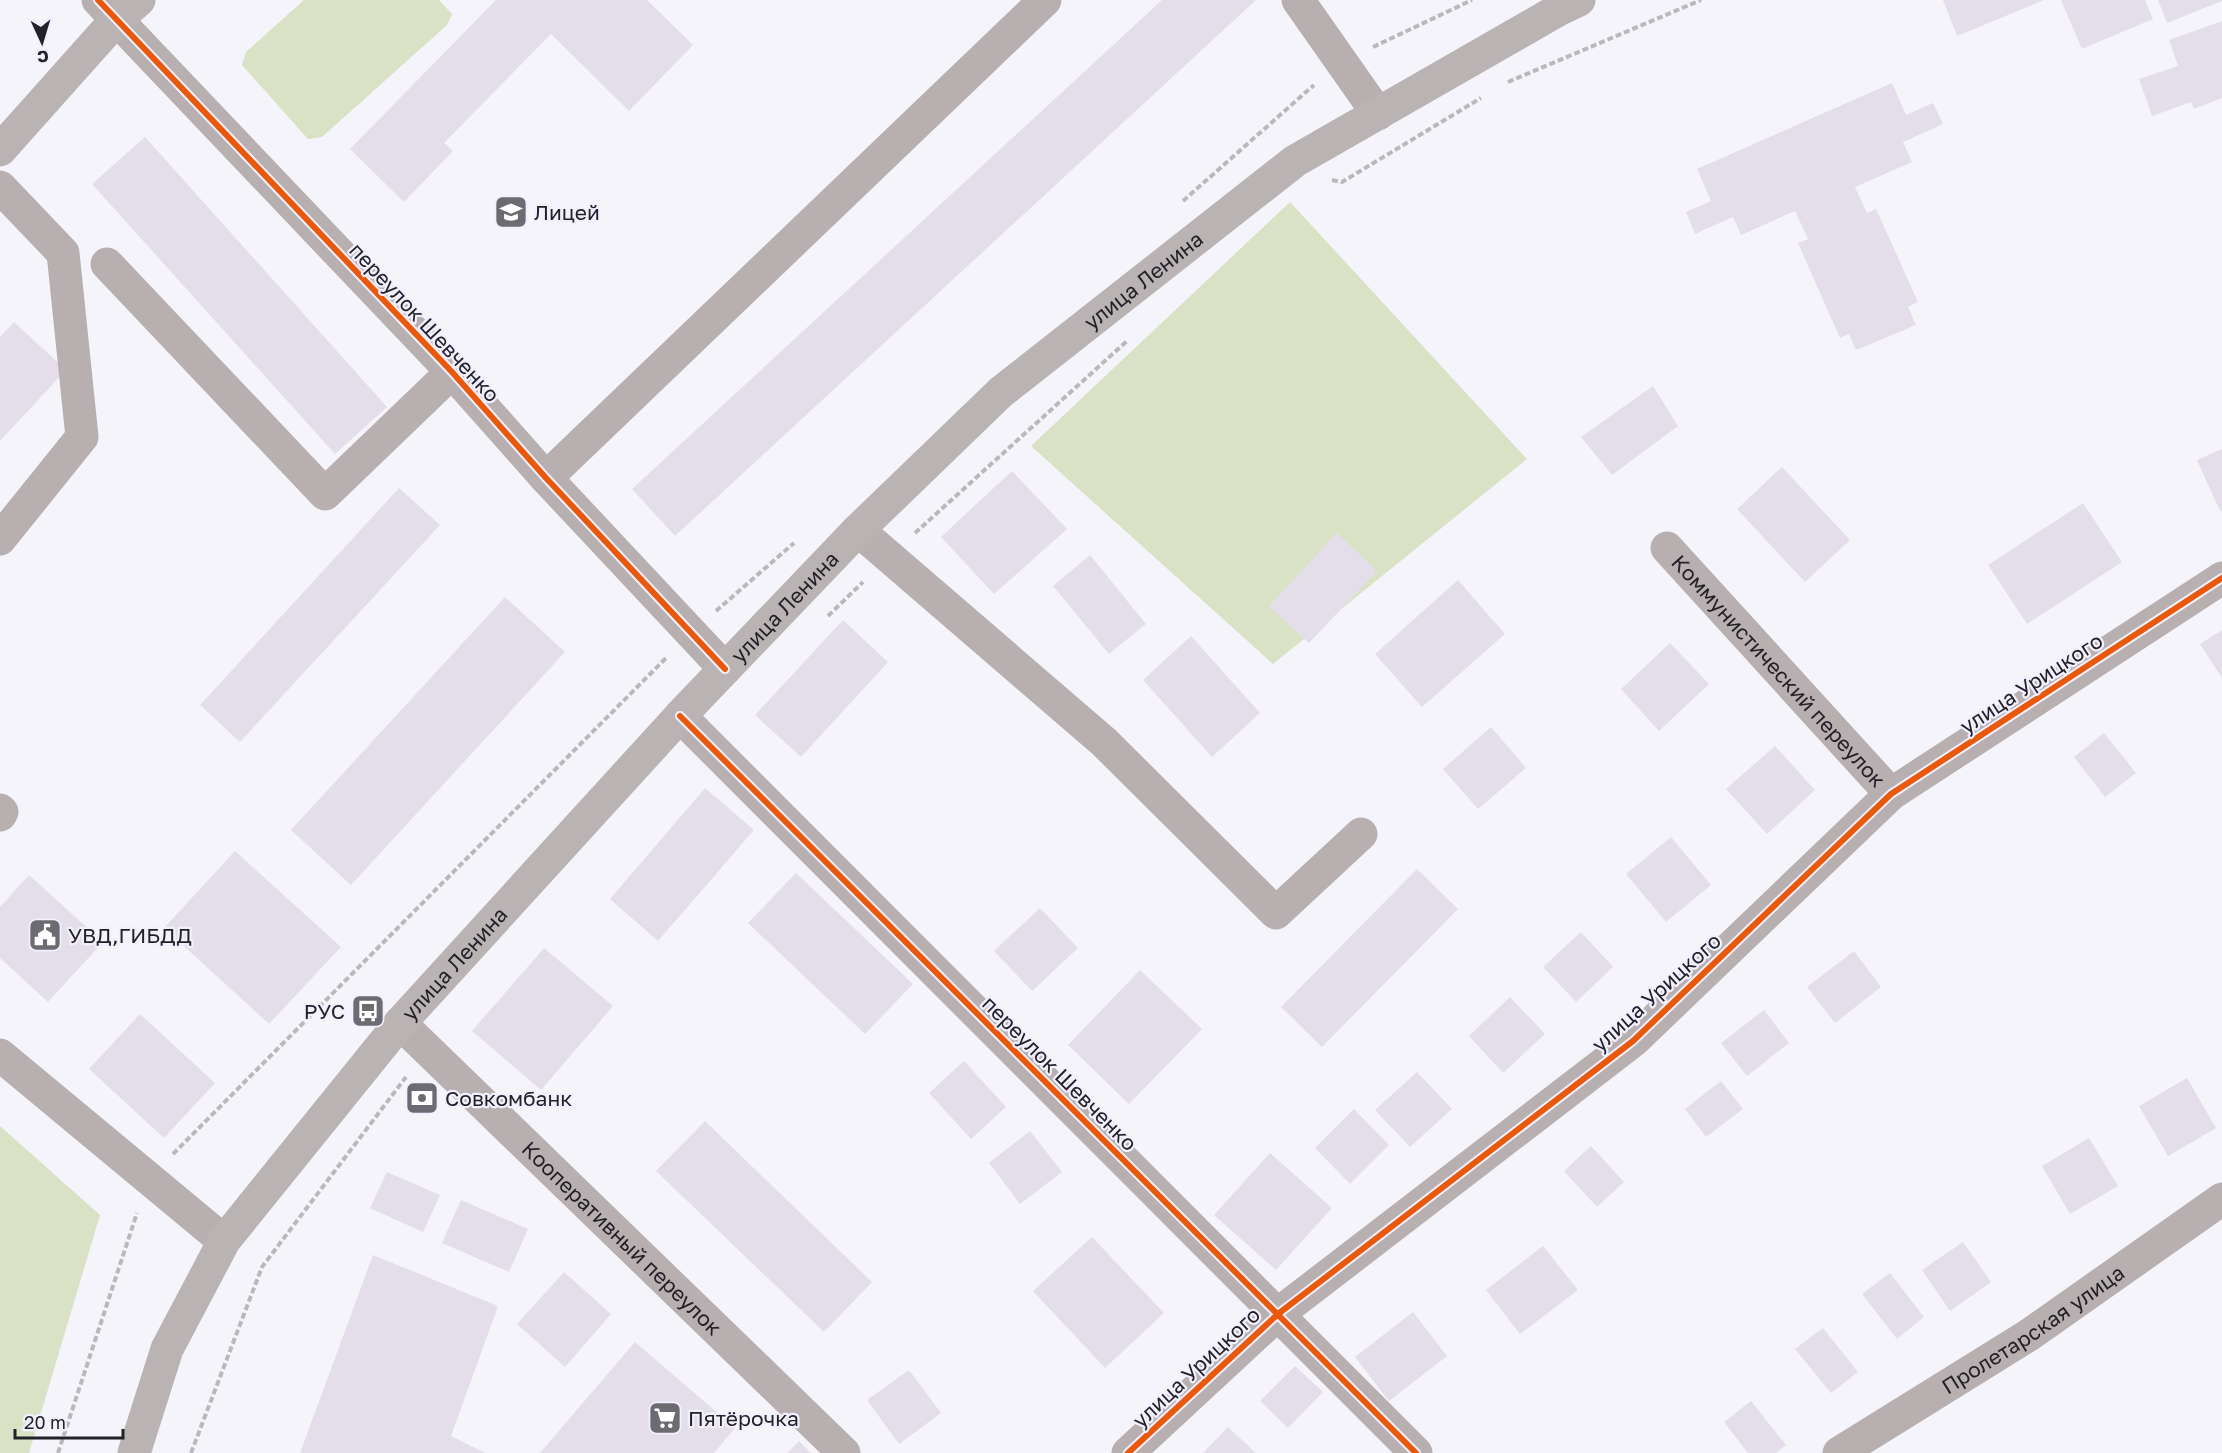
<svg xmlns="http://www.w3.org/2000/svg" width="2222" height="1453" font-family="'Golos Text',sans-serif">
  <rect width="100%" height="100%" fill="#f4f4fa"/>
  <!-- green -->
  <path fill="#d9e2c5" d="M304,0H439L452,14L447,25L322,137L308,139L242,65L246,52Z
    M1290,202L1527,459L1273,664L1031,446Z
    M0,1126L100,1215L29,1453H0Z"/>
  <!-- building -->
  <path fill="#e4deea" d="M496,0H647L693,45L629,111L551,34L444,143L453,151L404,202L350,149Z
    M1162,0H1256L675,536L632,489Z
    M1943,0H2044L1957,36Z
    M2061,0H2145L2153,19L2082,49Z
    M2158,0H2222V1L2167,23Z
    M2222,21V98L2194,109L2191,102L2152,116L2139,79L2178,66L2169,40Z
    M1892,83L1906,115L1933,103L1943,124L1903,142L1912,162L1855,187L1867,213L1876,209L1918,302L1908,307L1916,325L1856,350L1849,334L1840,338L1798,243L1808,239L1795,211L1741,235L1733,217L1695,234L1686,212L1711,201L1697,169Z
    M145,137L387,407L335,454L92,184Z
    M14,322L66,370L0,441V337Z
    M1653,386L1678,426L1612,475L1581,437Z
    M2222,449V510L2220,511L2197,460Z
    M1782,467L1850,540L1805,582L1737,509Z
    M1012,471L1067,529L994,594L941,537Z
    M399,488L440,525L240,742L200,705Z
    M2083,503L2122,562L2027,624L1988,565Z
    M1337,533L1377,571L1309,643L1269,606Z
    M1090,555L1146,624L1109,654L1053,586Z
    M1458,580L1505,634L1422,707L1375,654Z
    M505,597L565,652L351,885L291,830Z
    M843,620L888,662L801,757L755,715Z
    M2222,630V678L2200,644Z
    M1191,636L1260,713L1212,757L1143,680Z
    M1670,643L1709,684L1659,731L1621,689Z
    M1491,727L1526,768L1478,809L1443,769Z
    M2104,733L2136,773L2105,797L2074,757Z
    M1775,746L1815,790L1767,834L1726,789Z
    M705,788L754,830L658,941L610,899Z
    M1671,837L1711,885L1666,922L1626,874Z
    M235,851L341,947L269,1024L164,928Z
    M1417,869L1458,909L1322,1047L1281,1007Z
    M796,873L913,984L865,1034L748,923Z
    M29,875L103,942L48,1002L0,958V907Z
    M1040,908L1078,948L1032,991L994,951Z
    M1581,932L1613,967L1576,1002L1543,967Z
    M544,948L613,1006L541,1090L472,1031Z
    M1854,951L1881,987L1835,1023L1807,987Z
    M1140,970L1202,1029L1129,1104L1068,1045Z
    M1510,997L1545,1034L1503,1073L1469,1036Z
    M1764,1010L1789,1043L1747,1076L1721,1043Z
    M140,1014L215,1083L164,1138L89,1069Z
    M964,1061L1006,1107L971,1139L929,1093Z
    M1417,1072L1452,1109L1410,1147L1375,1110Z
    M2187,1078L2216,1128L2168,1156L2139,1106Z
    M1721,1081L1743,1109L1706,1137L1685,1109Z
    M1354,1109L1389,1145L1350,1184L1315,1148Z
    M705,1121L872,1282L824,1332L656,1171Z
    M1030,1131L1062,1172L1020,1204L989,1163Z
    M2089,1138L2118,1186L2070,1214L2042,1166Z
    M1591,1146L1624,1182L1597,1207L1564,1171Z
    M1270,1153L1332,1208L1276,1270L1214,1215Z
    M387,1172L440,1195L423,1232L370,1208Z
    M461,1200L528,1229L509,1272L442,1243Z
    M1092,1237L1164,1313L1105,1368L1033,1291Z
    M1963,1242L1991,1282L1950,1311L1922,1270Z
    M1543,1246L1578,1290L1520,1334L1486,1290Z
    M373,1255L498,1306L451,1436L485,1453H300Z
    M564,1272L611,1314L565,1367L517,1324Z
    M1890,1273L1924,1317L1897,1339L1862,1294Z
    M1413,1312L1447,1356L1389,1401L1355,1357Z
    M1823,1328L1858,1372L1831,1393L1795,1349Z
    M635,1342L735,1428L714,1453H540Z
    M1295,1366L1323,1392L1288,1428L1260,1401Z
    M909,1370L941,1413L899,1444L867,1400Z
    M1751,1401L1786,1445L1776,1453H1748L1724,1422Z
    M1228,1427L1256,1453H1203Z
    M799,1441L811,1453H787Z"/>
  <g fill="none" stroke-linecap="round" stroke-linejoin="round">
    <!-- path -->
    <path stroke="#bcb8ba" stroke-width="4" stroke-dasharray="6 3" stroke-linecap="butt" d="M1373,47L1472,0
      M1508,82L1701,0
      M1332,180L1342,182L1481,98
      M1183,201L1314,85
      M915,533L1127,341
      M716,611L794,543
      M828,616L863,582
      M173,1154L667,657
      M58,1453L137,1213
      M191,1453L262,1267L406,1077"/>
    <!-- minor -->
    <g stroke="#b8b0b0" stroke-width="33">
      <path d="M98,0L452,372L546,478L725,669"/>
      <path d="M1298,0L1378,114"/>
      <path d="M0,187L63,253L82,437L0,539"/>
      <path d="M107,264L325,494L452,372"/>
      <path d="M546,478L1045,0"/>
      <path d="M858,530L1104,742L1276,913L1361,834"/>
      <path id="s1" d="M1667,548L1891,794"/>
      <path d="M680,716L1416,1453"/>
      <path d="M0,810L2,812L0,815"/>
      <path id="s2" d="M400,1023L844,1453"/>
      <path d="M0,1055L224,1241"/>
      <path d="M1128,1453L1278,1314L1633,1041L1891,794L2222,578"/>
      <path id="s3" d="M1839,1453L2029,1335L2222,1199"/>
    </g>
    <!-- major -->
    <g stroke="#bab3b4" stroke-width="33">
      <path d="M0,150L116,20L139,0"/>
      <path id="s4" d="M134,1453L167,1349L224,1241L400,1023L680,716L858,530L1001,392L1295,161L1560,9L1579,0"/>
    </g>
    <!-- cycleway casing -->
    <g stroke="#f2f0fe" stroke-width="10">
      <path id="cycleway" d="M98,0L452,372L546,478L725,669
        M680,716L1416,1453
        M1128,1453L1278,1314L1633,1041L1891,794L2222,578"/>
    </g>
    <!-- cycleway -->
    <use href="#cycleway" stroke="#e8590c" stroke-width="6"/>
  </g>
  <!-- icons -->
  <defs>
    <g id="school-square" transform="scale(1.725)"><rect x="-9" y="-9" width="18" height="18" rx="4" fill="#6c6b72" stroke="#f2f0fe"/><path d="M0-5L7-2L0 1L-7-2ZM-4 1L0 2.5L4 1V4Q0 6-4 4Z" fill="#fff"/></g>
    <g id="civic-square" transform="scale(1.725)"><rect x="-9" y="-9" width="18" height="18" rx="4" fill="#6c6b72" stroke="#f2f0fe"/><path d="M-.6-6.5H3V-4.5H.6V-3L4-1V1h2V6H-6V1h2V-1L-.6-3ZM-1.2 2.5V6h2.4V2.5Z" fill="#fff"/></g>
    <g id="bus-square" transform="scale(1.725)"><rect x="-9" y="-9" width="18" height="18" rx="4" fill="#6c6b72" stroke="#f2f0fe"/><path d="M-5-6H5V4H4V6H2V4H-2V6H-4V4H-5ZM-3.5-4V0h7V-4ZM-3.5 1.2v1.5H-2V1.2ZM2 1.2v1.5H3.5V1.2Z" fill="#fff"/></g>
    <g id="bank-square" transform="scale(1.725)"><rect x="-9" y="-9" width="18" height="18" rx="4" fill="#6c6b72" stroke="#f2f0fe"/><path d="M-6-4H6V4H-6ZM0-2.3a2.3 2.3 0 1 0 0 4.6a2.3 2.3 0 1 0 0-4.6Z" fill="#fff"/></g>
    <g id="supermarket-square" transform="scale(1.725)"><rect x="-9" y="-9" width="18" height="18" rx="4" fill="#6c6b72" stroke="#f2f0fe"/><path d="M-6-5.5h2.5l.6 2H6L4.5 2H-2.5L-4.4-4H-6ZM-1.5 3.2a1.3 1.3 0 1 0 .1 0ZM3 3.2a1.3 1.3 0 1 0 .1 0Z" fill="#fff"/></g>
  </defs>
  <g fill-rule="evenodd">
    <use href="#school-square" x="511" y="212"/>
    <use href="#civic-square" x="45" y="935"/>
    <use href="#bus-square" x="368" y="1011"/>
    <use href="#bank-square" x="422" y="1098"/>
    <use href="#supermarket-square" x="665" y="1418"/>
  </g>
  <g text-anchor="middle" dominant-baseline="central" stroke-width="4.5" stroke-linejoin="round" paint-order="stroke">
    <!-- poi labels -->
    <g font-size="21" fill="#222129" stroke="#f2f0fe" text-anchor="start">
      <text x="534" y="212">Лицей</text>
      <text x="68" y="935">УВД,ГИБДД</text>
      <text x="345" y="1011" text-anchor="end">РУС</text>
      <text x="445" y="1098">Совкомбанк</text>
      <text x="688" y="1418">Пятёрочка</text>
    </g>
    <!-- street labels -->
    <g font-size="21" fill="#222129" stroke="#f2f0fe">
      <text stroke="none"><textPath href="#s4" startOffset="1564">улица Ленина</textPath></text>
      <text transform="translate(425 322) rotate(47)">переулок Шевченко</text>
      <text stroke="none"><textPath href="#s4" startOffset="1078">улица Ленина</textPath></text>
      <text stroke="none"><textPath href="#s1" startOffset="166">Коммунистический переулок</textPath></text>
      <text transform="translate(2031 683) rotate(-33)">улица Урицкого</text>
      <text stroke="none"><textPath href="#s4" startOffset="592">улица Ленина</textPath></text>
      <text transform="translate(1656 992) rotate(-42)">улица Урицкого</text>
      <text transform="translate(1060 1073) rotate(45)">переулок Шевченко</text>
      <text stroke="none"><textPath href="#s2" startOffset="309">Кооперативный переулок</textPath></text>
      <text stroke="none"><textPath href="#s3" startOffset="230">Пролетарская улица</textPath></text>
      <text transform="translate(1196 1367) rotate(-43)">улица Урицкого</text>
    </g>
  </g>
  <!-- north arrow -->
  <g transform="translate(42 42) rotate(176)" stroke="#f2f0fe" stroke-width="4.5" paint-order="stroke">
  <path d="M0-4.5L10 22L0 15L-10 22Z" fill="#222129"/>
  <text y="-9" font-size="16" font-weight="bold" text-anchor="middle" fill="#222129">С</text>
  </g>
  <!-- scale -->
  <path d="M15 1429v9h108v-9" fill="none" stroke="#222129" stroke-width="3"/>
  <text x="24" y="1429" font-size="18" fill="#222129" stroke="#f2f0fe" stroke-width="4.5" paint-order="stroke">20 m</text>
</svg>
